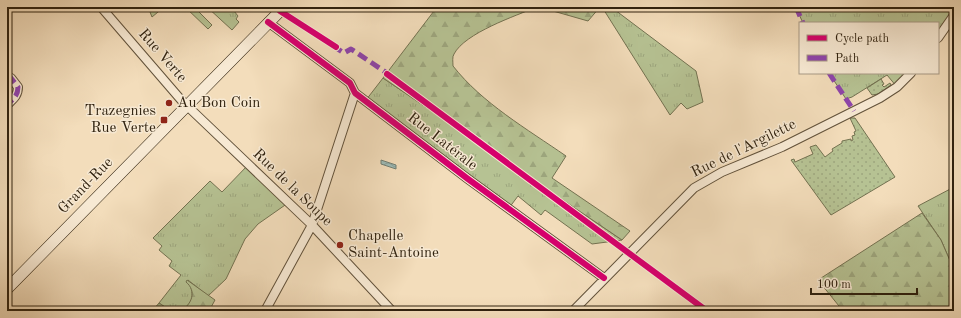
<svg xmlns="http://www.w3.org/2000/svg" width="961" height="318" font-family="'Old Standard TT',serif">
  <defs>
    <pattern id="grass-tufts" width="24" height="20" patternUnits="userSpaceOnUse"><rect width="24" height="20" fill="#b6c293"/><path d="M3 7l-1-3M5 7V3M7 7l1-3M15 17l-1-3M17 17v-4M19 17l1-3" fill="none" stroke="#9da67e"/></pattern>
    <pattern id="forest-firs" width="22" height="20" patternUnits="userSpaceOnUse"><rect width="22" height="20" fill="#b6c293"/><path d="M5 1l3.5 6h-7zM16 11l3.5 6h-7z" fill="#9da67e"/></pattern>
    <pattern id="garden-dots" width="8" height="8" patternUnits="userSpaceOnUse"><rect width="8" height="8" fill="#b6c293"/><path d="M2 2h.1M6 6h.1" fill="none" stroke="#9da67e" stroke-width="1.8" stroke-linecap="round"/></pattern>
    <pattern id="water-waves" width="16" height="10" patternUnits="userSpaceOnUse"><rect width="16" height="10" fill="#9dbbb6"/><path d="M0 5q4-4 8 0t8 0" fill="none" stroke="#88a09b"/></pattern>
  </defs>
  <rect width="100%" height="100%" fill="#f3ddbb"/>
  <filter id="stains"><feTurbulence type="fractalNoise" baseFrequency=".005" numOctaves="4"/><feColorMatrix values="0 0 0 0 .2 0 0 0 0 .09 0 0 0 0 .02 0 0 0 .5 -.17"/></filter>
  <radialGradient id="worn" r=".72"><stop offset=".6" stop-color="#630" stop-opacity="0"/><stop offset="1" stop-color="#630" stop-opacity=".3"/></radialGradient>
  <!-- grass -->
  <path fill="url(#grass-tufts)" stroke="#737251" d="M148,7H164L152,17Z
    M185,7H194L212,25L208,29Z
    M207,7H238L234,11L238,16L236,19L239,22L232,30Z
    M602,7H611L696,71L703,102L687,109L681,103L670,115Z
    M808,7H954V15L938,38V23H803L797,10Z
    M829,73H911L897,87L887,75L852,97L846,99Z
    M383,78L622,240L592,244L545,210L541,215L518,196L509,208L366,100Z
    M7,83L11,85L14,89L12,95L7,102Z
    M248,165L288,203L258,224L245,239L226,279L208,296L188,280C194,294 195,301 181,311H171L159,303L181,275L169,266L172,261L159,250L162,246L153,238L210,181L222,192Z
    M954,187V270L941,240L918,206Z"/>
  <!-- forest -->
  <path fill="url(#forest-firs)" stroke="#737251" d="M437,7H537C515,16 465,33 454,54C452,57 453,62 453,66C482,103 527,129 566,156L552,178L630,231L622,240L383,78Z
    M539,7H600L588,21Z
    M922,213L941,240L954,270V311H843L818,280Z
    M187,280L215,300L209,311H180C192,305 197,291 186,282Z
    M159,303L171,311H152Z"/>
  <!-- garden -->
  <path fill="url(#garden-dots)" stroke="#737251" d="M881,79L884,84L882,85L884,87L890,83L891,85L878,94L872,95L867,88Z
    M850,118H855L895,177L831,215L791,160L794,159L795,162L813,154L810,147L816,145L825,157L833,151L832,149L842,143V141L851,139V141L853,140L852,136L855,135L854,132L856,131Z"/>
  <!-- water -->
  <path fill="url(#water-waves)" stroke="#717e73" d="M381,160L396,165V169L381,164Z"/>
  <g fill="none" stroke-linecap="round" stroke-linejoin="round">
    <!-- minor casing -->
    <g stroke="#61513a" stroke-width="10">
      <path id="minor" d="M101,7L182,101L312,225L392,311
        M268,22L350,83L355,93L468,179L604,278
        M938,38L954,15
        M7,77L11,78L18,87C18,96 13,99 7,105
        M265,311L312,225L355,93
        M573,311L694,188L722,172L782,147L880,98L897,87L911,73"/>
    </g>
    <!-- secondary casing -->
    <g stroke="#30220f" stroke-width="12">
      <path id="secondary" d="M7,289L284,7"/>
    </g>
    <!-- minor -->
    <use href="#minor" stroke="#f7e9d3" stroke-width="8"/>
    <!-- secondary -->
    <use href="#secondary" stroke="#f7e9d3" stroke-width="11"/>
    <!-- quiet -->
    <path stroke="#8e44ad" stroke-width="5" stroke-dasharray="10 5" stroke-linecap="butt" d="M796,7L803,23
      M333,46L344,53L351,49L390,75
      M829,73L854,111
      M7,77L11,78L18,87C18,96 13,99 7,105"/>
    <!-- cycleway casing -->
    <g stroke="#f7e9d3" stroke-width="8">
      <path id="cycleway" d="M280,11L336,47
        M268,22L350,83L355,93L468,179L604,278
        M387,74L707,311"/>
    </g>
    <!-- cycleway -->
    <use href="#cycleway" stroke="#d6006c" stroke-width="6"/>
  </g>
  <!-- markers -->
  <g fill="#8f2418" stroke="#f7e9d3" stroke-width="1.5">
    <circle cx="169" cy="103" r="4"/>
    <rect x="160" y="116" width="8" height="8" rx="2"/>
    <circle cx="340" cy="245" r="4"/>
  </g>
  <g text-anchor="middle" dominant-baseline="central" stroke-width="3" stroke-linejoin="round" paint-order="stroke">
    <!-- street labels -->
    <g font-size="15" fill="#30220f" stroke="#f7e9d3">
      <text transform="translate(162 56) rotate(49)">Rue Verte</text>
      <text transform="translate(442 142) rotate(38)">Rue Latérale</text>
      <text transform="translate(744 149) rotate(-26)">Rue de l'Argilette</text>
      <text transform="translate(86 186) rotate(-46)">Grand-Rue</text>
      <text transform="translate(292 188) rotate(44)">Rue de la Soupe</text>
    </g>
    <!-- poi labels -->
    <g font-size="15" fill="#30220f" stroke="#f7e9d3" text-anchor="start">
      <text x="177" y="103">Au Bon Coin</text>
      <text x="156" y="111" text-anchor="end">Trazegnies<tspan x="156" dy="17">Rue Verte</tspan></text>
      <text x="348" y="236">Chapelle<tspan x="348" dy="17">Saint-Antoine</tspan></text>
    </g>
  </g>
  <!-- margin -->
  <rect width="961" height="318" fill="none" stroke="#f3ddbb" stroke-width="24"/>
  <rect x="8" y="8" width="945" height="302" fill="none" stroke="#30220f" stroke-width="2"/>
  <rect x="12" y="12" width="937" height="294" fill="none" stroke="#30220f"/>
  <!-- legend -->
  <rect x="799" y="22" width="140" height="52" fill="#f7e9d3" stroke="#a79985"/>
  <rect x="807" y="35" width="20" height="6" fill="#d6006c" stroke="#a79985"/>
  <text x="835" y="42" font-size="12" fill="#30220f">Cycle path</text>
  <rect x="807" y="55" width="20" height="6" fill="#8e44ad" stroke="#a79985"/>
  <text x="835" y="62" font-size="12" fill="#30220f">Path</text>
  <!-- scale -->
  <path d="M811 288v6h106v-6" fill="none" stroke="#30220f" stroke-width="2"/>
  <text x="817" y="288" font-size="12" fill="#30220f" stroke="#f7e9d3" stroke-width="3" paint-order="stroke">100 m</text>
  <rect width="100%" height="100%" filter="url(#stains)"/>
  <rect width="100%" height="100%" fill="url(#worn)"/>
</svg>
